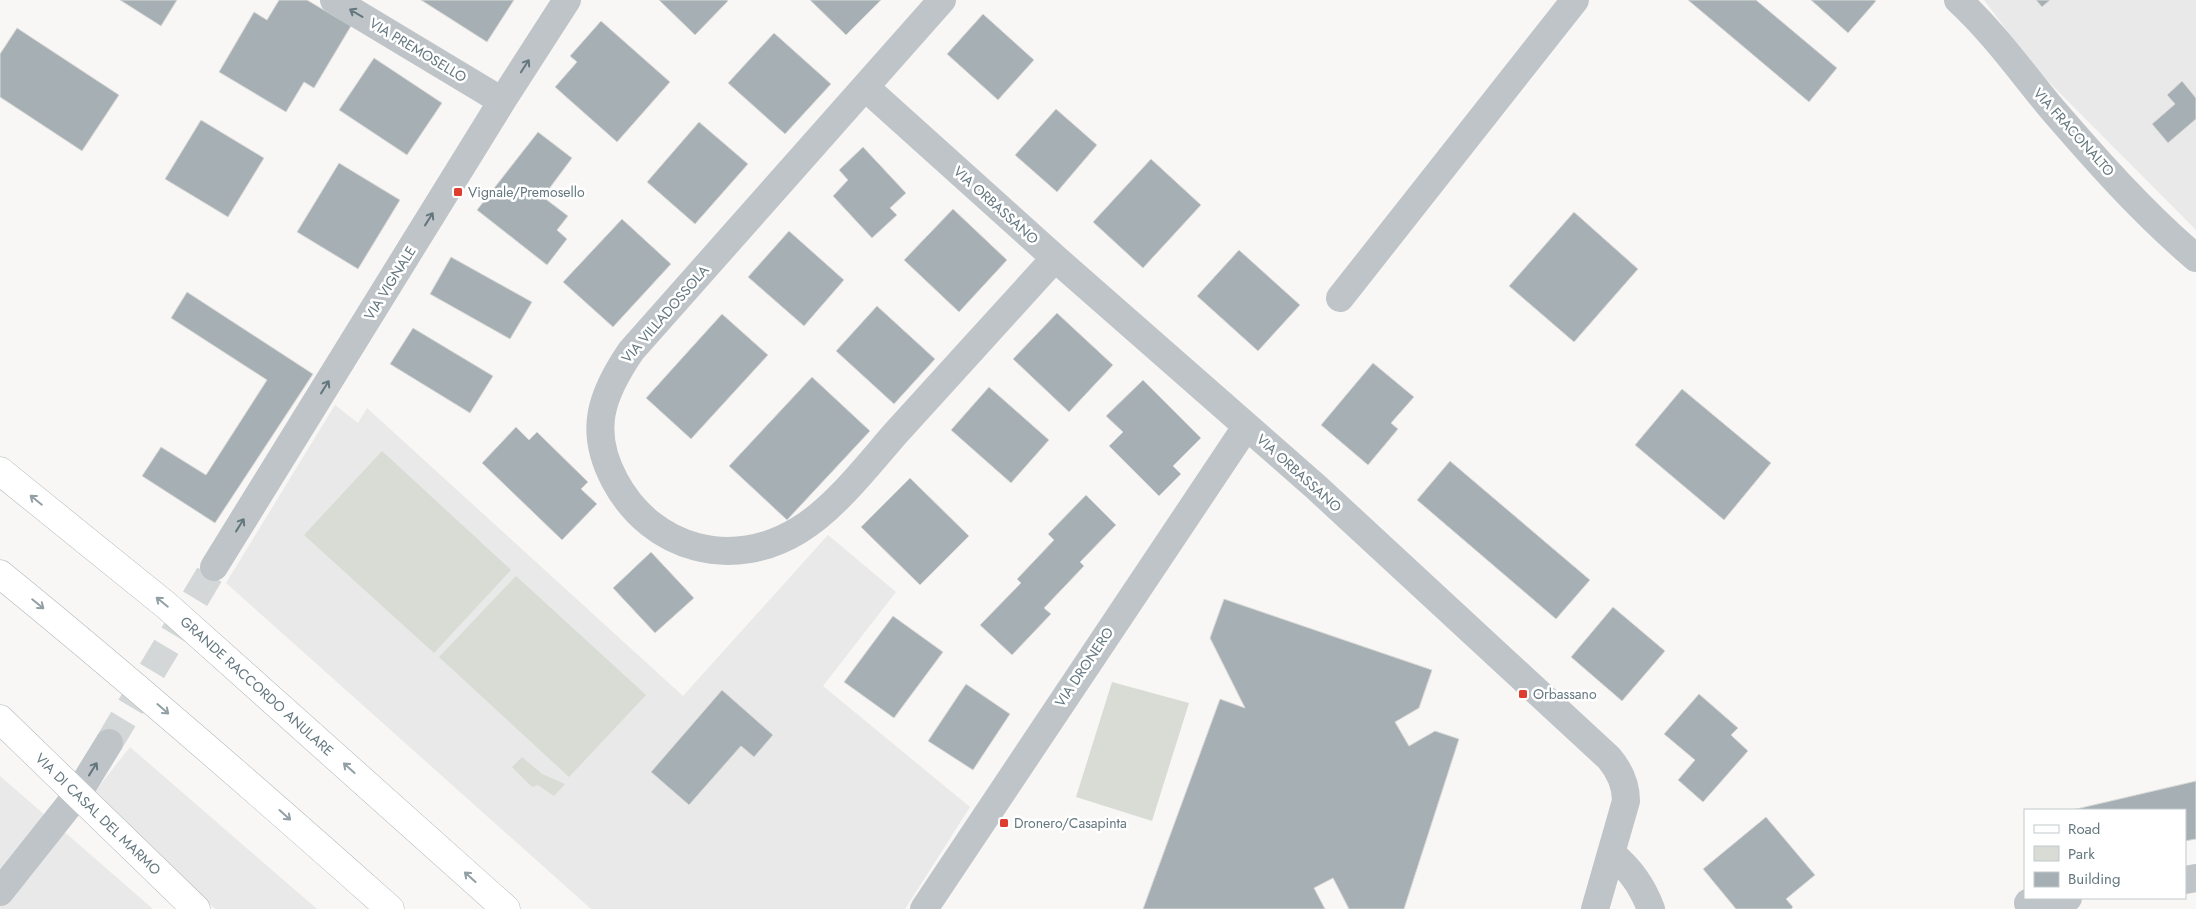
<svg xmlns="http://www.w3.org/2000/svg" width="2196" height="909" font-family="Jost,sans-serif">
  <rect width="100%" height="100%" fill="#f8f7f5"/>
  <!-- built -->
  <path fill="#e8e9e8" d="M1984,0H2196V230L2035,68Z
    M335,405L358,423L367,408L683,696L828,535L896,592L823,686L970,807L905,909H591L226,583Z
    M130,747L317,909H215L93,794Z
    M0,776L153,909H0Z"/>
  <!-- green -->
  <path fill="#d8dcd4" d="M382,451L511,570L434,653L304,535Z
    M516,576L646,695L569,777L439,657Z
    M1112,682L1189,703L1152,821L1076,797Z
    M522,757L542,774L565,784L554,796L538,785L532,787L512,767Z"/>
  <!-- building -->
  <path fill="#a6b0b4" stroke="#d9d9d7" d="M120,0H177L161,26Z
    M279,0H307L351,26L314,88L304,82L286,112L219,72L254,12L267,20Z
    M421,0H514L487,42Z
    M659,0H727L728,1L695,35Z
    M810,0H881L846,35Z
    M1688,0H1756L1837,68L1809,102Z
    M1811,0H1874L1876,1L1848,33Z
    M2036,0H2050L2042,7Z
    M983,14L1034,60L998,100L947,54Z
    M601,21L670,82L617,142L555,87L577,62L570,56Z
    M17,28L119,95L82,151L0,97V54Z
    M774,33L831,84L785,134L728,83Z
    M374,58L442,103L407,155L339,110Z
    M2182,81L2196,98V119L2168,143L2152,124L2175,104L2167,95Z
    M1056,109L1097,145L1057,192L1015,155Z
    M201,120L264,158L228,217L165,179Z
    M699,122L748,164L695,224L647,182Z
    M538,132L572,158L543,197L568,216L557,230L567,239L547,265L477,210Z
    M863,147L906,193L890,208L897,215L872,238L833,196L848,180L839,170Z
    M1151,159L1201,205L1143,268L1093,222Z
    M339,163L400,200L358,269L297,232Z
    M953,209L1007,260L959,312L904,260Z
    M1574,212L1638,269L1574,342L1509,286Z
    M622,219L671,264L613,327L563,282Z
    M789,231L844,280L804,326L748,277Z
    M1239,250L1300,305L1258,351L1197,296Z
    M451,257L532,302L510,339L430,294Z
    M187,292L313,374L215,523L142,476L161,447L206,475L267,380L171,318Z
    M877,306L935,359L894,404L836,351Z
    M1057,313L1113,365L1069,412L1013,359Z
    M722,314L768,355L691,439L646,398Z
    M413,328L493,376L470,413L390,364Z
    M1373,363L1414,397L1391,423L1398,429L1368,465L1321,425Z
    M812,377L870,431L787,520L729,466Z
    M1143,380L1201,438L1173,466L1181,474L1159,496L1109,446L1123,432L1106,416Z
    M989,387L1049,440L1011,483L951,430Z
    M1682,389L1771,463L1724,520L1635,445Z
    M516,427L529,440L537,432L588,482L581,489L597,504L562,540L482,463Z
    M1450,461L1590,580L1556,619L1417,500Z
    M910,478L969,536L920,585L861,527Z
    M1086,495L1116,525L1080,562L1084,566L1044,608L1051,614L1012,655L980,625L1021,583L1017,579L1054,540L1048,534Z
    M651,552L694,598L655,633L613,588Z
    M1224,599L1432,670L1419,708L1395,722L1409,746L1435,731L1459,739L1404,909H1349L1333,878L1314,888L1325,909H1143L1220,699L1245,708L1210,638Z
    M1613,607L1665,651L1622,701L1571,657Z
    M893,616L943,652L894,718L844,682Z
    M966,684L1010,714L973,770L928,741Z
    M722,690L773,735L754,757L741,746L689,805L651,772Z
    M1699,694L1738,728L1731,735L1748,751L1703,802L1678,780L1695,760L1664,734Z
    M2196,781V839L2185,841V810H2072Z
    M1766,817L1815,875L1786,899L1793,907L1791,909H1736L1703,869Z"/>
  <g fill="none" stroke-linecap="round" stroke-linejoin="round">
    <!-- minor-tunnel -->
    <path stroke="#d3d7d8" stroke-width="28" stroke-dasharray="28 14" stroke-linecap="butt" d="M109,743L214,567"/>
    <!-- major casing -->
    <g stroke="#b2b8bb" stroke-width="29">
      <path id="major" d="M0,719L196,909"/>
    </g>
    <!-- highway casing -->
    <g stroke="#b2b7ba" stroke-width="29">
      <path id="highway" d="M0,471L167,606L506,909
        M0,574C133,682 262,795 390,909"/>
    </g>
    <!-- minor -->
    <path stroke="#bec4c7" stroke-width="28" d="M334,0L502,101
      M942,0L631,351C601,395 588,431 615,481C652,550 733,571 799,530C834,509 868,465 895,434C948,375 1002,317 1055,258
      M1958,0C1994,33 2022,73 2053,110C2097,161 2144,214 2196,258
      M865,87L1055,258L1316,487L1609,758C1620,771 1626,784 1626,801L1595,909
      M1340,298L1575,0
      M214,567L502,101L567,0
      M1612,854C1631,870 1642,886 1651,909
      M2185,880L2196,878
      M0,892L77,795L109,743
      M2028,903L2068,898
      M924,909L1246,427"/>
    <!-- major -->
    <use href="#major" stroke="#fff" stroke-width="28"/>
    <!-- highway -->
    <use href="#highway" stroke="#fff" stroke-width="28"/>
  </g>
  <!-- one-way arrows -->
  <defs><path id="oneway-shaft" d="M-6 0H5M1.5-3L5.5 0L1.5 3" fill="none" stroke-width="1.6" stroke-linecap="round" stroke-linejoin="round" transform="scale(1.25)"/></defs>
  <g stroke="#64777f">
    <use href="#oneway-shaft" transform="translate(356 13) rotate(-149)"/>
    <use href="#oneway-shaft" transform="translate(525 66) rotate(-57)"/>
    <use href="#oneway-shaft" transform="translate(429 219) rotate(-58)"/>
    <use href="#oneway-shaft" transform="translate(325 387) rotate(-58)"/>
    <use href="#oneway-shaft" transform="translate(240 525) rotate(-58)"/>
    <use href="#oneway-shaft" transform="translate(93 769) rotate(-58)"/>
  </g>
  <g stroke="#92a0a5">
    <use href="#oneway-shaft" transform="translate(36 500) rotate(-141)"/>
    <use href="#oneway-shaft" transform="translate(162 602) rotate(-141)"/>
    <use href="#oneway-shaft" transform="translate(38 604) rotate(39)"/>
    <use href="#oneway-shaft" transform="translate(163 709) rotate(41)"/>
    <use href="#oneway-shaft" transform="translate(349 768) rotate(-138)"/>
    <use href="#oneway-shaft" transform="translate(285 815) rotate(42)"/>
    <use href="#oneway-shaft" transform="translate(470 877) rotate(-138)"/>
  </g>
  <!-- markers -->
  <g fill="#de3e2f" stroke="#fff" stroke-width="2">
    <rect x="453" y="187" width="10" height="10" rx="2.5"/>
    <rect x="1518" y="689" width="10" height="10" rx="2.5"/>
    <rect x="999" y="818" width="10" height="10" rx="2.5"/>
  </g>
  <g text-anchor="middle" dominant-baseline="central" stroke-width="5" stroke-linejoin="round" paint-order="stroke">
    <!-- street labels -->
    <g font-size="14" fill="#64777f" stroke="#fff">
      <text transform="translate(418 50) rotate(31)">VIA PREMOSELLO</text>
      <text transform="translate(2074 132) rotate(48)">VIA FRACONALTO</text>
      <text transform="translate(996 205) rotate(42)">VIA ORBASSANO</text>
      <text transform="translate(390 283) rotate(-58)">VIA VIGNALE</text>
      <text transform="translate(665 314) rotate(-49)">VIA VILLADOSSOLA</text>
      <text transform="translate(1299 473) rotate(42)">VIA ORBASSANO</text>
      <text transform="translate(1084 667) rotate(-56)">VIA DRONERO</text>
      <text transform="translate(257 686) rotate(42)">GRANDE RACCORDO ANULARE</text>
      <text transform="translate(98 814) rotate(44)">VIA DI CASAL DEL MARMO</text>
    </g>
    <!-- poi labels -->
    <g font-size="14" fill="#64777f" stroke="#fff" text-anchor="start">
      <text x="468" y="192">Vignale/Premosello</text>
      <text x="1533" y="694">Orbassano</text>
      <text x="1014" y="823">Dronero/Casapinta</text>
    </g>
  </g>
  <!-- legend -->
  <rect x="2024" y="809" width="162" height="90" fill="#ffffff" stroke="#c1c9cc"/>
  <rect x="2034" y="825" width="25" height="8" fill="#ffffff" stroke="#c1c9cc"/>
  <text x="2068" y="834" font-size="15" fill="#64777f">Road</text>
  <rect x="2034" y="846" width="25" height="15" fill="#d8dcd4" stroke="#c1c9cc"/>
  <text x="2068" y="859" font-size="15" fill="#64777f">Park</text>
  <rect x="2034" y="872" width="25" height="15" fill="#a6b0b4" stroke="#c1c9cc"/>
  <text x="2068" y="884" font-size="15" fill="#64777f">Building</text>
</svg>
